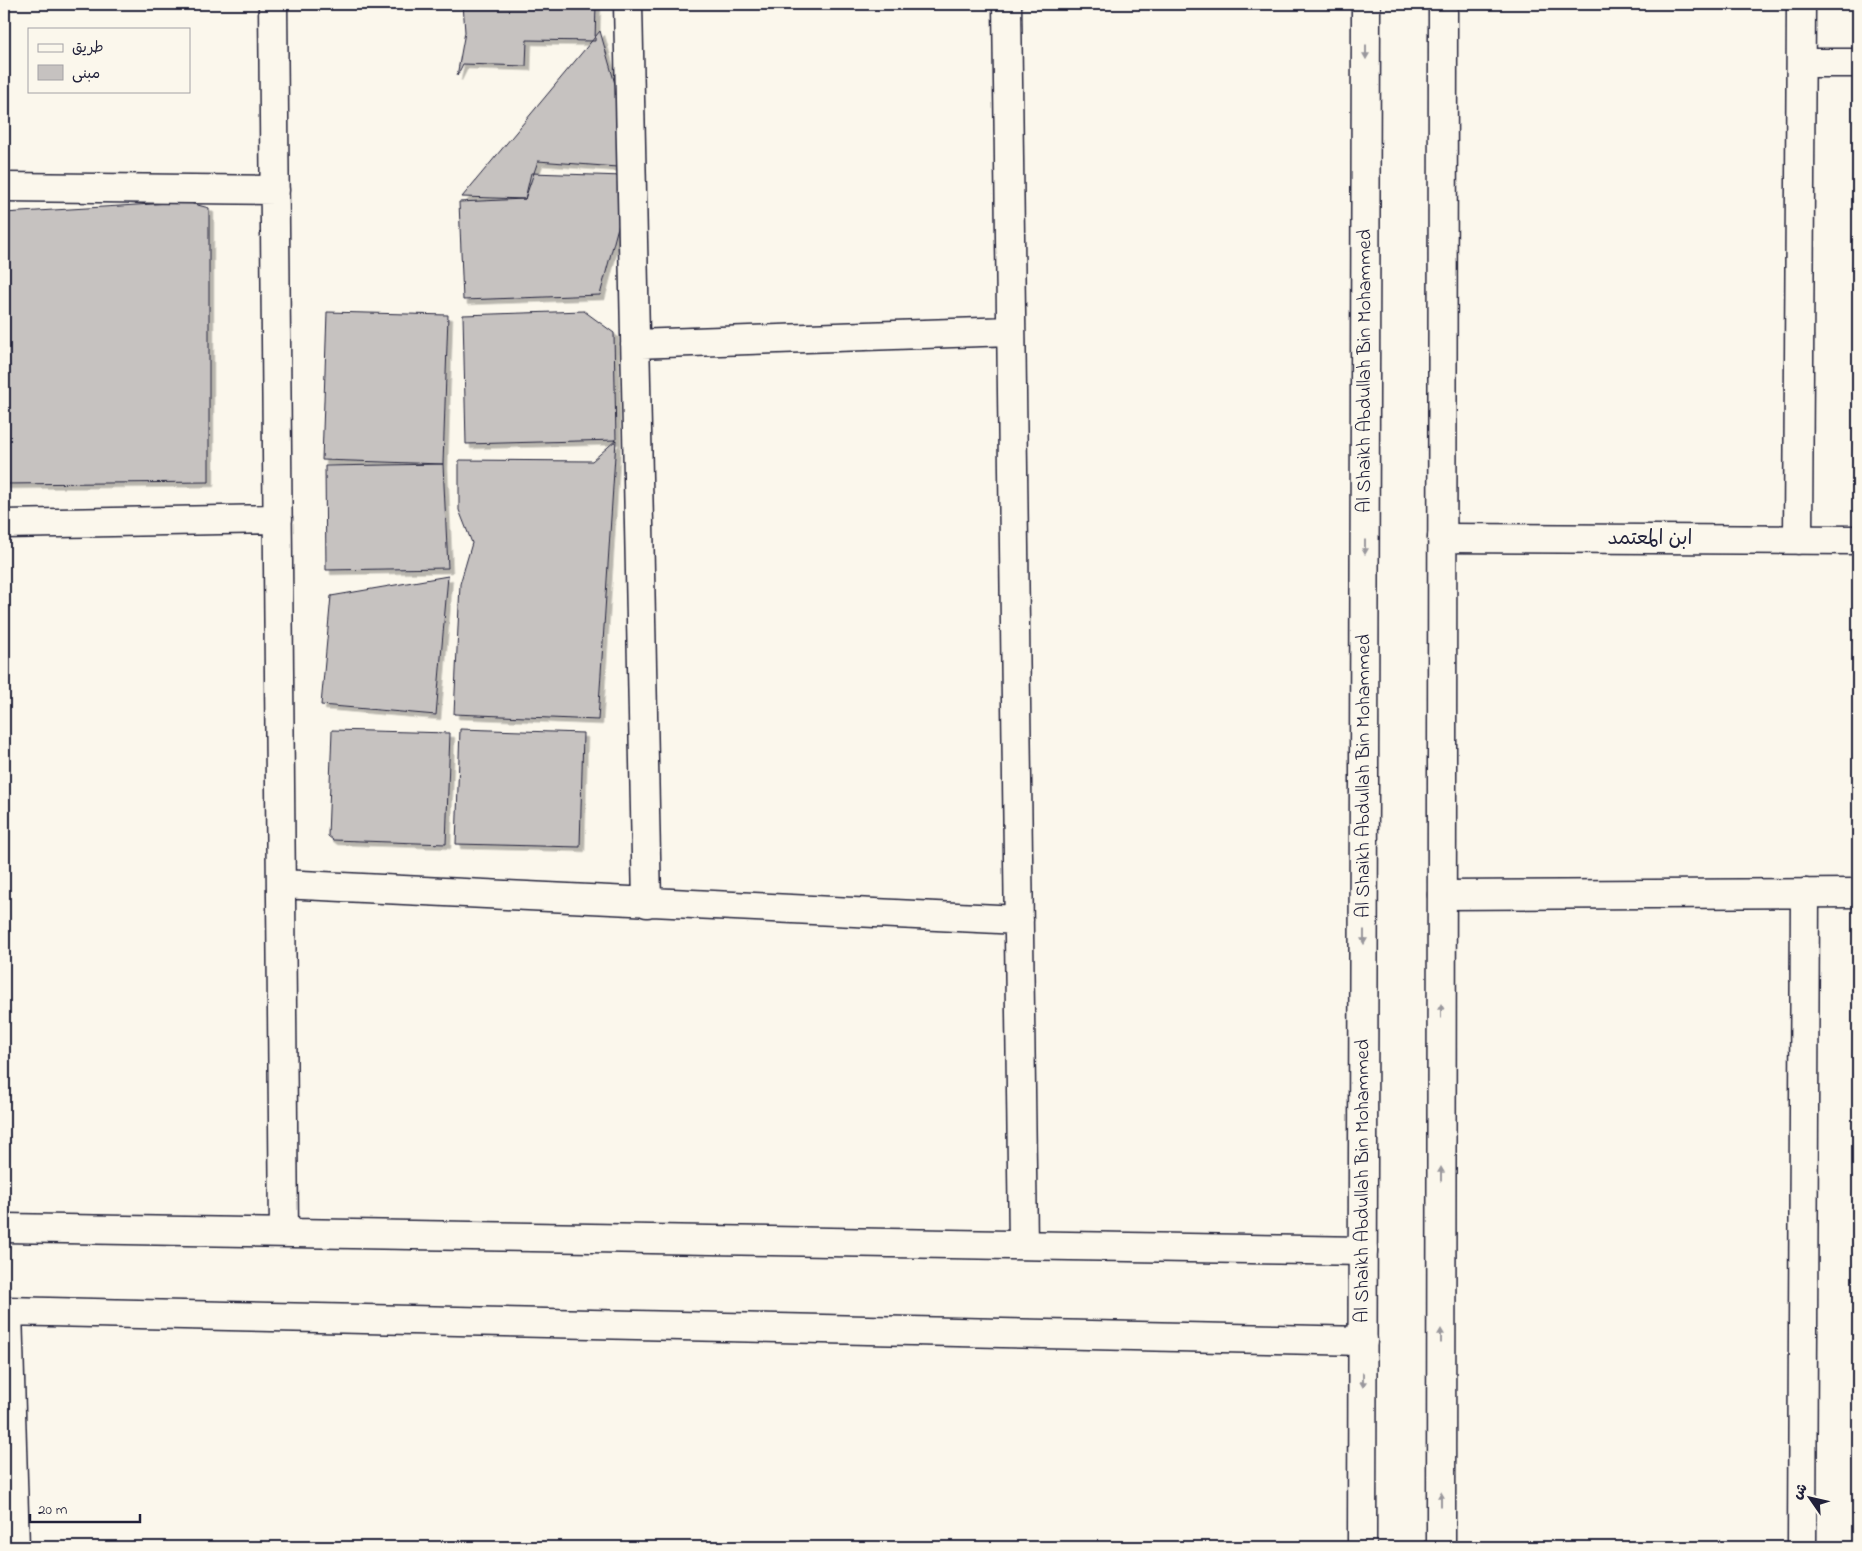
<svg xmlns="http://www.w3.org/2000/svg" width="1862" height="1551" font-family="'Indie Flower','Playpen Sans Arabic',sans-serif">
  <defs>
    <filter id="shadow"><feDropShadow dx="4.5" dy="4.5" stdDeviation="0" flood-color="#0004"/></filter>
  </defs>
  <rect width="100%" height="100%" fill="#fbf7ec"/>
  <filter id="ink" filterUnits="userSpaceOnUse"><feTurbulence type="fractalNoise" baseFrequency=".02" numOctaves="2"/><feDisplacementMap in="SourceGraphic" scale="10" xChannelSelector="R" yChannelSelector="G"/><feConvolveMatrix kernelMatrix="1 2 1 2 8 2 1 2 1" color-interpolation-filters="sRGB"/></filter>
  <g filter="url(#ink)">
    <!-- building -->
    <path fill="#c6c2c0" stroke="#22223b" filter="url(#shadow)" d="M463,4H596L595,41L527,40L526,66L463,64L457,76L465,32Z
      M600,31L619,98L617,167L538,161L525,199L462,197Z
      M531,173L624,176L623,208L600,295L463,300L459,202L525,199Z
      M186,202L209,208V482L4,484V213Z
      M584,311L614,333L616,440L466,444L463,315Z
      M327,312L448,315L443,464L322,460Z
      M616,440L598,720L454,714L460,584L472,543L459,510V460L592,461Z
      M443,464L448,568L326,570L325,466Z
      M448,576L436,715L321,705L331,596Z
      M460,729L583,733L580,847L456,844Z
      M332,730L450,733L446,844L333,840L328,836Z"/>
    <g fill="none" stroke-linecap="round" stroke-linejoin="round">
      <!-- minor casing -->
      <g stroke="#22223b" stroke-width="31">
        <path id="minor" d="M273,4L284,1233
          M628,4L647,903
          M1007,4L1023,1245
          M1801,63H1858
          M4,187L275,190
          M635,344L1011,331
          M4,524L278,519
          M1442,538L1858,540
          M1798,540L1801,4
          M281,884L1019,920
          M1442,895L1858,893
          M4,1228L1363,1251
          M4,1311L1363,1341
          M8,1311L15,1547
          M1802,1547L1805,893"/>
      </g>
      <!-- major casing -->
      <g stroke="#22223b" stroke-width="31">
        <g id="major">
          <path id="s1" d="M1362,1547L1366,4"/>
          <path d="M1441,1547L1443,4"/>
        </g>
      </g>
      <!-- minor -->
      <use href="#minor" stroke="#fbf7ec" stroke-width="28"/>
      <!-- major -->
      <use href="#major" stroke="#fbf7ec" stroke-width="28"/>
    </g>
    <!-- one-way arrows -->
    <defs><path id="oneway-solid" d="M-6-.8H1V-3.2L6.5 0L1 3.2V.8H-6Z" transform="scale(1.25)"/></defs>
    <g fill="#99979c">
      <use href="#oneway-solid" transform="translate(1366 52) rotate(90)"/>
      <use href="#oneway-solid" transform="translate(1365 547) rotate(90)"/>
      <use href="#oneway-solid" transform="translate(1364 937) rotate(90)"/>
      <use href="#oneway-solid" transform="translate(1441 1011) rotate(-90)"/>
      <use href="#oneway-solid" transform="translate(1441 1174) rotate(-90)"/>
      <use href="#oneway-solid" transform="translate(1441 1336) rotate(-90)"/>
      <use href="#oneway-solid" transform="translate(1363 1380) rotate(90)"/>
      <use href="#oneway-solid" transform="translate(1441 1499) rotate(-90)"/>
    </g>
  </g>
  <g text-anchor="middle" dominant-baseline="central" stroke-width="5" stroke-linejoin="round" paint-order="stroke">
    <!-- street labels -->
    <g font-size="20" fill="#22223b" stroke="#fbf7ec">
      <text stroke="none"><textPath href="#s1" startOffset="1176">Al Shaikh Abdullah Bin Mohammed</textPath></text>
      <text x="1650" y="539">ابن المعتمد</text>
      <text stroke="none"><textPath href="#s1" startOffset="771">Al Shaikh Abdullah Bin Mohammed</textPath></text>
      <text stroke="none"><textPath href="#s1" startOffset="366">Al Shaikh Abdullah Bin Mohammed</textPath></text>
    </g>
  </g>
  <!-- margin -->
  <rect width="1862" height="1551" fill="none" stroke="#fbf7ec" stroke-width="20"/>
  <rect x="10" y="10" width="1842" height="1531" fill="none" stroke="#22223b" stroke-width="2" filter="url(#ink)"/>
  <!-- legend -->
  <rect x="28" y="28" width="162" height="65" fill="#fbf7ec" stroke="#a4a2a5"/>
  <rect x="38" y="44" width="25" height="8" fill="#fbf7ec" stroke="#a4a2a5"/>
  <text x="72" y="52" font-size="15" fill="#22223b">طريق</text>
  <rect x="38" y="65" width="25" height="15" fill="#c6c2c0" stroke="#a4a2a5"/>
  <text x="72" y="78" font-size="15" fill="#22223b">مبنى</text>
  <!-- north arrow -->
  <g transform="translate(1810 1498) rotate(304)" stroke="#fbf7ec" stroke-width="4" paint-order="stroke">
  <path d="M0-4L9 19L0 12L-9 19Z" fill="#22223b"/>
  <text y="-8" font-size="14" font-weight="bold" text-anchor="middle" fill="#22223b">ش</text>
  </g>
  <!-- scale -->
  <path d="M30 1514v8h110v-8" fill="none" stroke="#22223b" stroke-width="2.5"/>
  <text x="38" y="1514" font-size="15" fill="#22223b" stroke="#fbf7ec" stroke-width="4" paint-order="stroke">20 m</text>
</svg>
